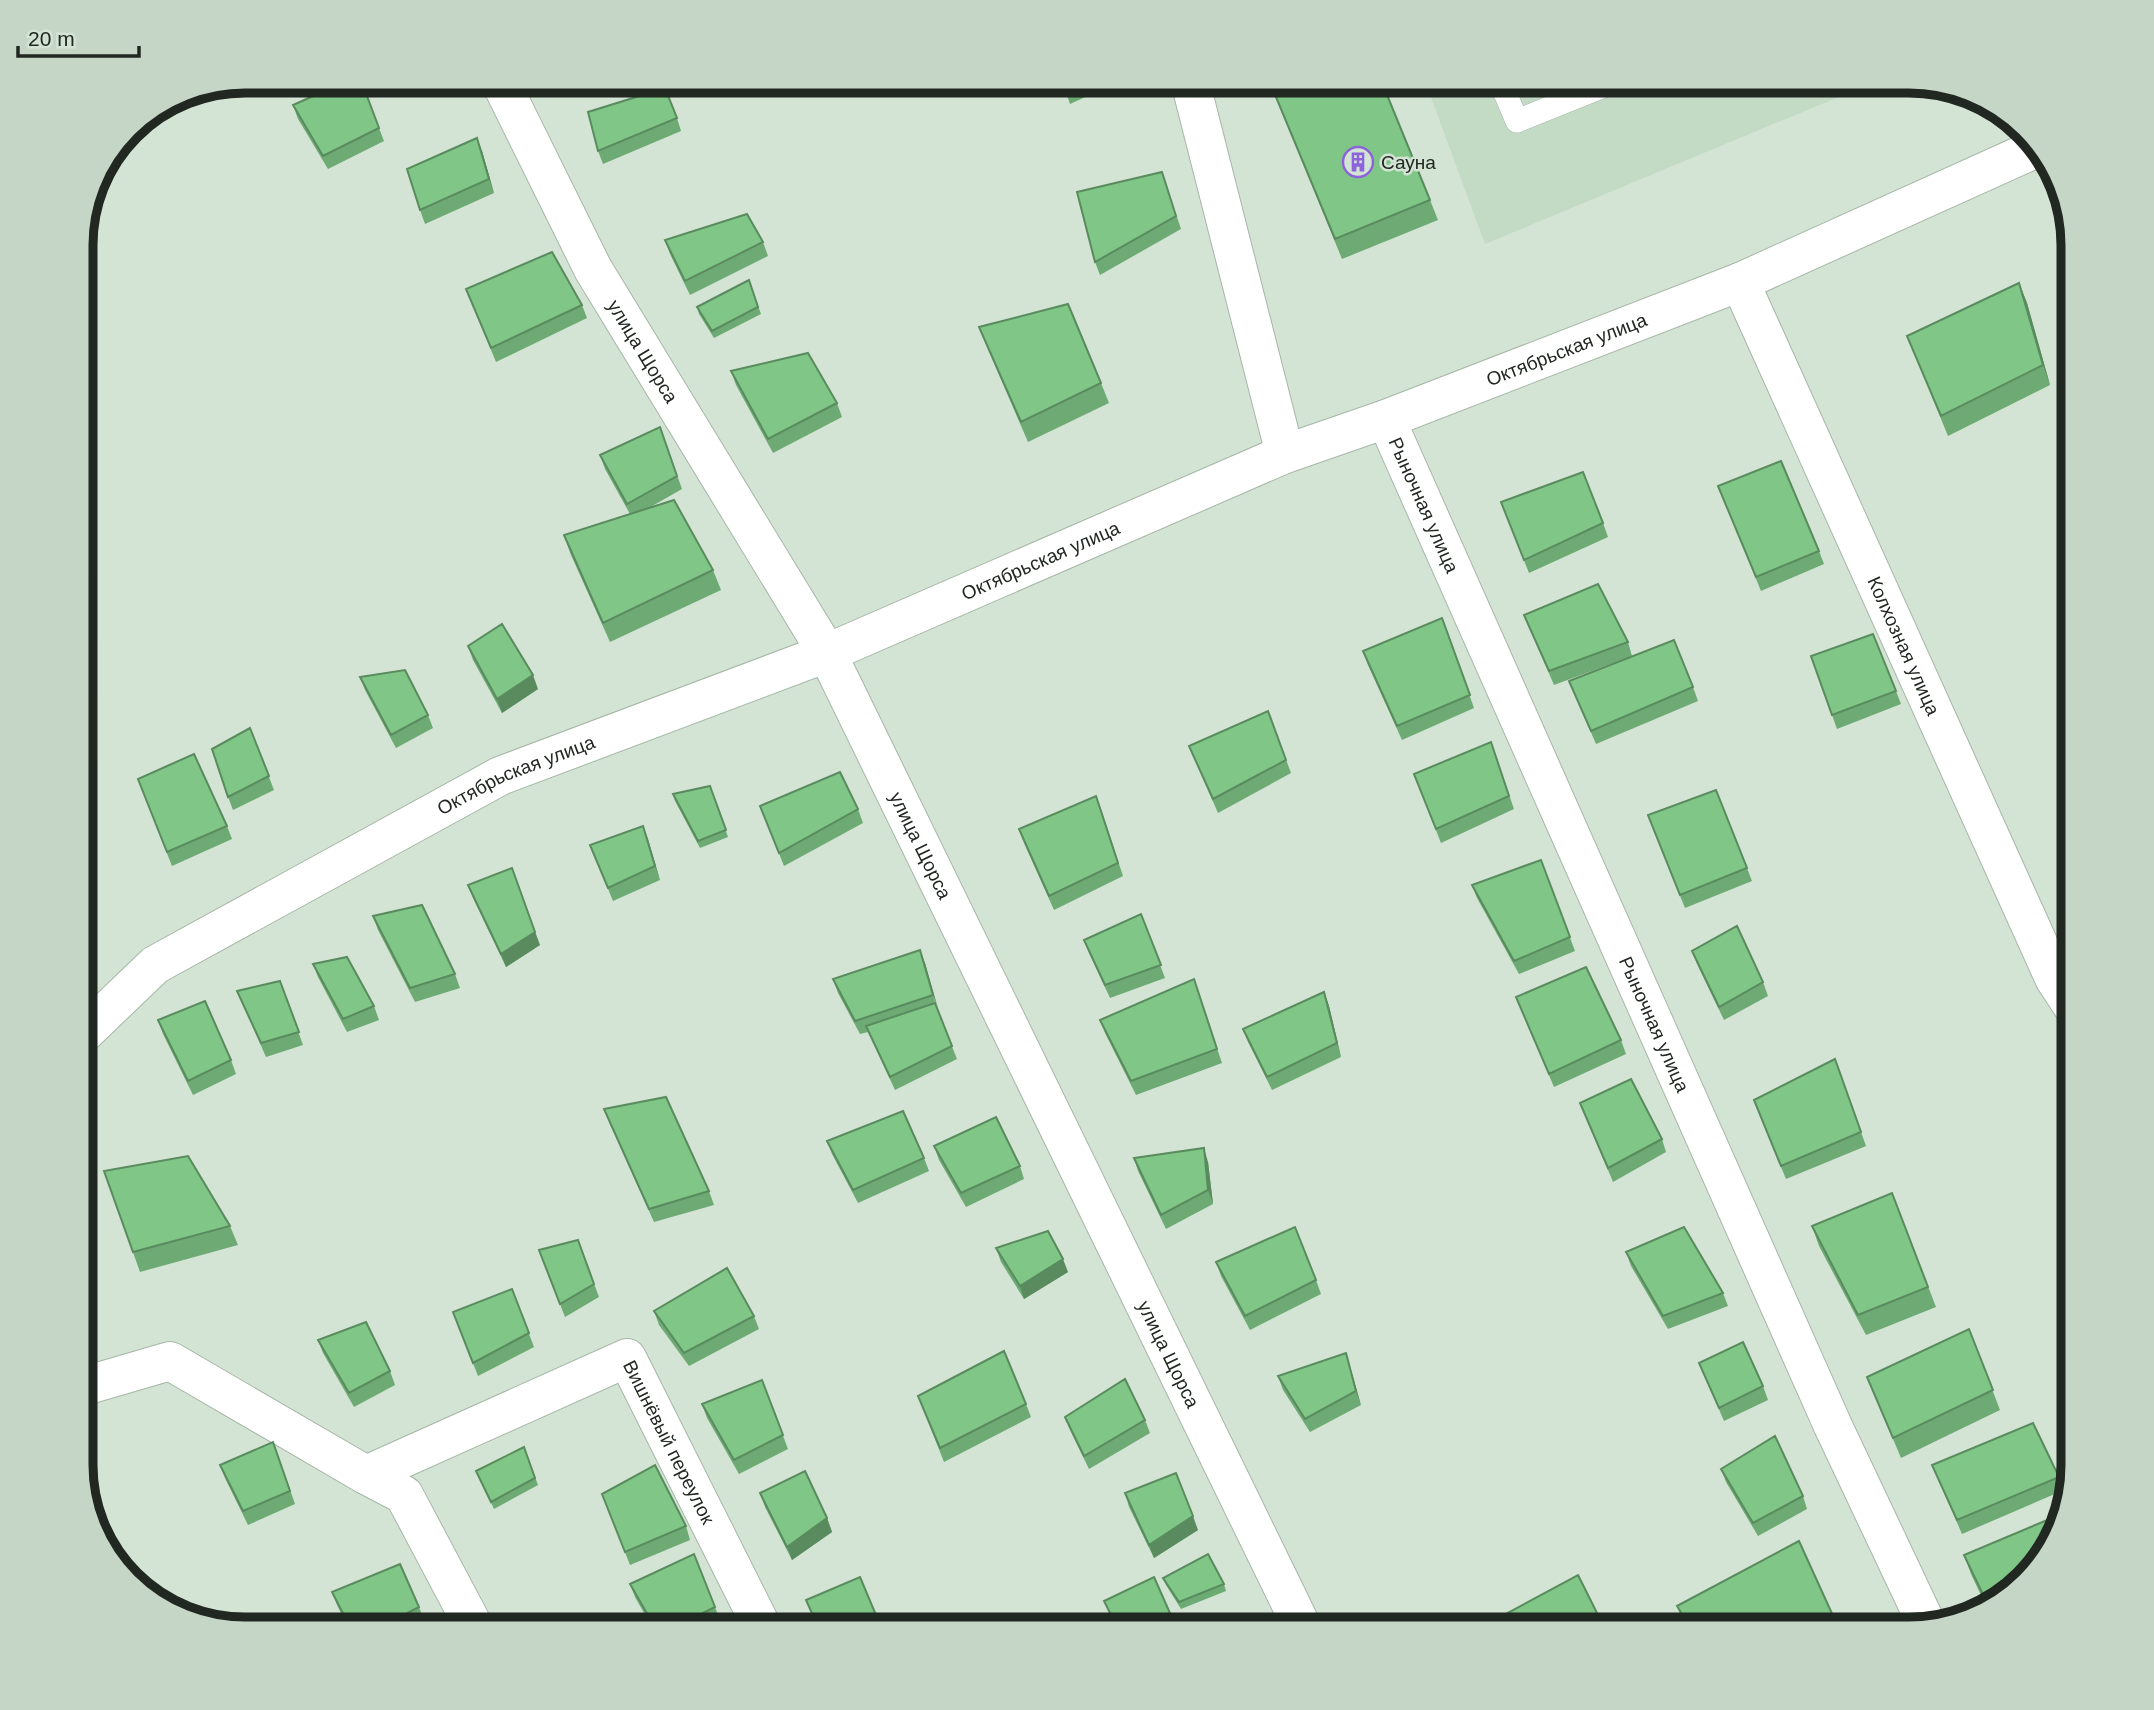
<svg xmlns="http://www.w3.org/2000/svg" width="2154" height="1710" font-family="Helvetica,sans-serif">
  <rect width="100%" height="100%" fill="#d3e4d4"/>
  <!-- built -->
  <path fill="#c3dac4" d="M1425,81H1877L1485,244Z"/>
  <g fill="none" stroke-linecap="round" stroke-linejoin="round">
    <!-- service casing -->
    <g stroke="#a6b6a7" stroke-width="24">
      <path id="service" d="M1500,81L1517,121L1616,81"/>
    </g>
    <!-- minor casing -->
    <g stroke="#a6b6a7" stroke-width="40">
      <g id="minor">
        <path id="s1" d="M500,81L593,269L827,653"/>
        <path d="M1190,81L1285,454"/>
        <path id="s2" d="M1740,282L2054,978L2073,1007"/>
        <path id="s3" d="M1386,419L1833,1426L1927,1625"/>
        <path d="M81,1387L170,1361L366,1475L404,1495L475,1629"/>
        <path id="s4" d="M366,1475L627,1358L763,1629"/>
      </g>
    </g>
    <!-- tertiary casing -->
    <g stroke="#a6b6a7" stroke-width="40">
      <g id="tertiary">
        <path id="s5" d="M827,653L1303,1629"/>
        <path id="s6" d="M81,1036L155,965L500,776L827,653L1285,454L1386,419L1740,282L2037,148"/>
      </g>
    </g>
    <!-- service -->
    <use href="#service" stroke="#fff" stroke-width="23"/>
    <!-- minor -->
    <use href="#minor" stroke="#fff" stroke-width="38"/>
    <!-- tertiary -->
    <use href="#tertiary" stroke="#fff" stroke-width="38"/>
  </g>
  <!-- wall -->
  <path fill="#6daa74" d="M551,80H568L555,88Z
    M1062,80H1123L1070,104Z
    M1271,85L1430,200L1438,220L1342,259Z
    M293,105L379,128L384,141L328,169L298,119Z
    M677,118L681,131L603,164L598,151Z
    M482,151L494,193L425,224L420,210Z
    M1162,172L1181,229L1100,275L1095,262Z
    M665,240L763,242L768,256L690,295L670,254Z
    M749,280L761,314L714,338L699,314L697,307Z
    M2019,283L2027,303L2050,385L1948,436L1907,336Z
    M466,289L582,305L587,318L496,362Z
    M979,327L1101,383L1109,403L1028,442L987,347Z
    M731,371L837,403L842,417L773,453L736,385Z
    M660,427L682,489L647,509L713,570L721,590L610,642L571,555L564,535L630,514L605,469L600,455Z
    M1718,486L1819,551L1824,564L1761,591Z
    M1506,515L1603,523L1608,537L1529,573Z
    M1524,615L1628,642L1632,656L1554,685Z
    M1442,618L1474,708L1402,740L1368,665L1363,651Z
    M468,646L538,689L502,713L473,660Z
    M1811,656L1896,691L1901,704L1837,729Z
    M360,677L428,715L433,728L396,748L365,690Z
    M1569,681L1693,687L1698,701L1596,744Z
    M1268,711L1291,773L1218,813L1189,746Z
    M250,728L274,790L233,810L228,797Z
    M1491,742L1514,809L1441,843L1414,774Z
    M710,786L728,837L700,848L675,801L673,794Z
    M143,793L227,826L232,839L172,866Z
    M760,806L858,809L863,823L784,866Z
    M1101,809L1123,876L1054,910L1024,843L1019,829Z
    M643,826L660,880L613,901L590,845Z
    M1653,829L1747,868L1752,881L1685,908Z
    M1541,860L1575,951L1519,974L1477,898L1472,885Z
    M468,885L540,945L506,967L473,898Z
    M1141,914L1165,978L1110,998L1089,953L1084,940Z
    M373,916L455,974L460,988L415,1002L378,930Z
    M1692,951L1763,982L1768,996L1724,1020L1697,964Z
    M925,963L937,1009L957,1059L895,1090L868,1032L860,1034L838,993L833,979Z
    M313,964L374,1006L379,1020L347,1032L318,977Z
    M1194,979L1222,1063L1136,1095L1105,1033L1100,1020Z
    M280,981L303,1045L266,1057L237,991Z
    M1324,992L1329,1006L1341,1057L1272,1090L1248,1042L1243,1029Z
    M1516,997L1621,1040L1626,1054L1554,1087Z
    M158,1020L231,1060L236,1074L193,1095L163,1034Z
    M1835,1059L1866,1146L1786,1179L1759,1114Z
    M1580,1103L1662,1139L1666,1152L1613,1182Z
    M604,1109L709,1191L714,1205L654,1222L609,1122Z
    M827,1141L924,1158L929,1171L858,1203L832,1154Z
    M934,1146L1020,1166L1024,1179L966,1207L939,1160Z
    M1134,1158L1208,1162L1213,1204L1166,1229L1138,1171Z
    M104,1171L230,1226L238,1245L140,1272Z
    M1892,1193L1936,1307L1866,1335L1819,1246L1812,1226Z
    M578,1240L599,1297L565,1317L539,1250Z
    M996,1248L1068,1272L1024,1299L1001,1262Z
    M1626,1252L1723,1293L1728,1306L1668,1329L1631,1266Z
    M1216,1262L1316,1280L1321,1294L1250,1330L1221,1276Z
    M512,1289L534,1347L478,1376L453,1312Z
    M654,1311L754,1316L759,1329L689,1366L659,1325Z
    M1969,1329L2000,1410L1901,1458L1867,1377Z
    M318,1340L390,1371L395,1385L354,1407L323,1353Z
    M1699,1363L1763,1386L1768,1400L1724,1421Z
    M1350,1367L1361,1405L1310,1432L1283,1390L1278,1376Z
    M762,1380L788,1449L739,1474L707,1418L702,1404Z
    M918,1396L1026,1404L1031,1417L944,1462Z
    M1065,1417L1145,1420L1150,1433L1089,1469L1070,1430Z
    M81,1440L92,1467L81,1474Z
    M273,1442L295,1504L248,1525L225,1478L220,1465Z
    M524,1447L538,1485L494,1509L476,1471Z
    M1932,1465L2059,1477L2064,1490L1962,1534Z
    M1721,1469L1803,1496L1807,1509L1758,1536L1726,1482Z
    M760,1493L827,1518L832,1532L792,1560L765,1507Z
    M1125,1493L1198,1530L1154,1558L1129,1507Z
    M607,1507L686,1526L690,1540L630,1565Z
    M1964,1555L2033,1573L1987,1608L1971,1574Z
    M1163,1578L1224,1584L1226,1591L1181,1609L1166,1585Z
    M630,1584L715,1607L720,1620L702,1629H653L635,1597Z
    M332,1592L419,1607L424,1620L407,1629H349L337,1605Z
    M806,1600L876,1615L881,1629H818Z
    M1677,1606L1839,1629H1686Z"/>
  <!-- shaded-wall -->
  <path fill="#598b5e" d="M477,138L482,151L494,193L489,179Z
    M2019,283L2027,303L2050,385L2043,365Z
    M533,675L538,689L502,713L497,699Z
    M643,826L648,839L660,880L655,866Z
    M512,868L540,945L506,967L501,954Z
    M920,950L925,963L938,1008L933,995Z
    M1324,992L1329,1006L1341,1057L1337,1043Z
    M1204,1148L1208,1162L1213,1204L1208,1190Z
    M1063,1259L1068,1272L1024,1299L1020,1286Z
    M1346,1353L1350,1367L1361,1405L1356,1391Z
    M1193,1516L1198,1530L1154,1558L1149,1545Z
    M827,1518L832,1532L792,1560L787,1547Z"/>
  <!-- building -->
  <path fill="#7fc687" stroke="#598b5e" stroke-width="2" d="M349,80H361L379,128L323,156L293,105Z
    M1062,80H1088L1065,90Z
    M1283,80H1381L1430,200L1335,239L1271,85Z
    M665,88L677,118L598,151L588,112Z
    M477,138L489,179L420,210L407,169Z
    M1162,172L1176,216L1095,262L1077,192Z
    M747,214L763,242L685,281L665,240Z
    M552,252L582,305L491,348L466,289Z
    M749,280L758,307L712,331L697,307Z
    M2019,283L2043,365L1941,416L1907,336Z
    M1068,304L1101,383L1021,422L979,327Z
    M808,353L837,403L768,439L731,371Z
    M660,427L677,476L627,504L600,455Z
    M1781,461L1819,551L1756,577L1718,486Z
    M1583,472L1603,523L1524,560L1501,502Z
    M674,500L713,570L603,623L564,535Z
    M1598,584L1628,642L1549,671L1524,615Z
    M1442,618L1470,695L1397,726L1363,651Z
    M502,624L533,675L497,699L468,646Z
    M1873,634L1896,691L1832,715L1811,656Z
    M1674,640L1693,687L1591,731L1569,681Z
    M405,670L428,715L391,735L360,677Z
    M1268,711L1286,760L1213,799L1189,746Z
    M250,728L269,776L228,797L212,749Z
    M1491,742L1509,796L1436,829L1414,774Z
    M194,754L227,826L167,852L138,779Z
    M840,772L858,809L779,853L760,806Z
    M710,786L726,830L698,841L673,794Z
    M1716,790L1747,868L1680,895L1648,815Z
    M1096,796L1118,863L1049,896L1019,829Z
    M643,826L655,866L608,888L590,845Z
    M1541,860L1570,937L1514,961L1472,885Z
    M512,868L535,932L501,954L468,885Z
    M422,905L455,974L410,988L373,916Z
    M1141,914L1161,965L1105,985L1084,940Z
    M1737,926L1763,982L1719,1007L1692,951Z
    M920,950L933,995L855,1021L833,979Z
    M347,957L374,1006L343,1019L313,964Z
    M1586,967L1621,1040L1549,1074L1516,997Z
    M1194,979L1217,1049L1131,1081L1100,1020Z
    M280,981L299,1032L261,1043L237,991Z
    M1324,992L1337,1043L1267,1077L1243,1029Z
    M205,1001L231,1060L188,1081L158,1020Z
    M935,1003L952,1046L890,1077L866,1026Z
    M1835,1059L1861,1132L1781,1166L1754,1100Z
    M1631,1079L1662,1139L1608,1168L1580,1103Z
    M666,1097L709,1191L649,1209L604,1109Z
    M903,1111L924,1158L853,1190L827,1141Z
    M996,1117L1020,1166L961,1193L934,1146Z
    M1204,1148L1208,1190L1161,1215L1134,1158Z
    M188,1156L230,1226L133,1252L104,1171Z
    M1892,1193L1928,1287L1858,1315L1812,1226Z
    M1295,1227L1316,1280L1245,1316L1216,1262Z
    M1684,1227L1723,1293L1663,1316L1626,1252Z
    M1048,1231L1063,1259L1020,1286L996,1248Z
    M578,1240L594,1284L560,1304L539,1250Z
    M727,1268L754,1316L684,1353L654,1311Z
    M512,1289L529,1333L473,1363L453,1312Z
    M366,1322L390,1371L349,1393L318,1340Z
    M1969,1329L1993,1390L1893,1438L1867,1377Z
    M1743,1342L1763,1386L1719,1408L1699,1363Z
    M1004,1351L1026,1404L940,1448L918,1396Z
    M1346,1353L1356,1391L1305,1419L1278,1376Z
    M1125,1379L1145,1420L1084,1456L1065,1417Z
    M762,1380L783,1435L734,1460L702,1404Z
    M2033,1423L2059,1477L1957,1520L1932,1465Z
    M1775,1436L1803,1496L1753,1523L1721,1469Z
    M81,1440L90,1460L81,1466Z
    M273,1442L290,1491L243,1511L220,1465Z
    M524,1447L535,1478L491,1502L476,1471Z
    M655,1465L686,1526L625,1552L602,1494Z
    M805,1471L827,1518L787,1547L760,1493Z
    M1176,1473L1193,1516L1149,1545L1125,1493Z
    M2064,1513L2061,1527L2033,1573L1989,1607L1964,1555Z
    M1799,1541L1839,1629H1691L1677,1606Z
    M694,1554L715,1607L671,1629H656L630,1584Z
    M1208,1554L1224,1584L1179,1602L1163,1578Z
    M400,1564L419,1607L377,1629H351L332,1592Z
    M1578,1575L1605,1629H1478Z
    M860,1577L876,1615L846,1629H819L806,1600Z
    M1154,1577L1177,1629H1118L1104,1601Z"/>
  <!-- icons -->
  <defs>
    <g id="building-ring" transform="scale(1.575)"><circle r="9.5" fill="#d3e4d4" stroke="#8d62dc" stroke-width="1.5"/><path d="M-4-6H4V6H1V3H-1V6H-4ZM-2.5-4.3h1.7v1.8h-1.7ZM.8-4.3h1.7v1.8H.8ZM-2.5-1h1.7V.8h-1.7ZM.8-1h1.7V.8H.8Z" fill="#8d62dc"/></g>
  </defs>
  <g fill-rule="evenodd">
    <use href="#building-ring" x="1358" y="162"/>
  </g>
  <g text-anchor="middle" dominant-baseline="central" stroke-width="5" stroke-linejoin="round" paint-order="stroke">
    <!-- poi labels -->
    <g font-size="19" fill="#212721" stroke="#d3e4d4" text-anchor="start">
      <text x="1381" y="162">Сауна</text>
    </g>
    <!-- street labels -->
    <g font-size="19" fill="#212721" stroke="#d3e4d4">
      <text stroke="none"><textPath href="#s6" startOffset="1645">Октябрьская улица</textPath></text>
      <text stroke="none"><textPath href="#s1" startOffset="306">улица Щорса</textPath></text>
      <text stroke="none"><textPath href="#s3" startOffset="94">Рыночная улица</textPath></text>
      <text stroke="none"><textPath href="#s6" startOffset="1078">Октябрьская улица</textPath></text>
      <text stroke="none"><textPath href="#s2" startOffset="399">Колхозная улица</textPath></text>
      <text stroke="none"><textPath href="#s6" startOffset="511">Октябрьская улица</textPath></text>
      <text stroke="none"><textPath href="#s5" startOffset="214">улица Щорса</textPath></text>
      <text stroke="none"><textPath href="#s3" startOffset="662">Рыночная улица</textPath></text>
      <text stroke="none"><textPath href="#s5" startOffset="780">улица Щорса</textPath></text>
      <text stroke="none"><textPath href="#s4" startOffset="380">Вишнёвый переулок</textPath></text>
    </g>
  </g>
  <!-- crop -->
  <path d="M0 0H2154V1710H0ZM245 93H1909A152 152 0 0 1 2061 245V1465A152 152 0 0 1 1909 1617H245A152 152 0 0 1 93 1465V245A152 152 0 0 1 245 93Z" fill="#c5d5c6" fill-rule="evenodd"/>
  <path fill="none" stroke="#212721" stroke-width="9" d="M245 93H1909A152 152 0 0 1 2061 245V1465A152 152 0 0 1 1909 1617H245A152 152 0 0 1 93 1465V245A152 152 0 0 1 245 93Z"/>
  <!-- scale -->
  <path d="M18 46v10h121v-10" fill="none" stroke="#212721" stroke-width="3.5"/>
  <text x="28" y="46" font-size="21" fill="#212721" stroke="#d3e4d4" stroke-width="5" paint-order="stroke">20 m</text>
</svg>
